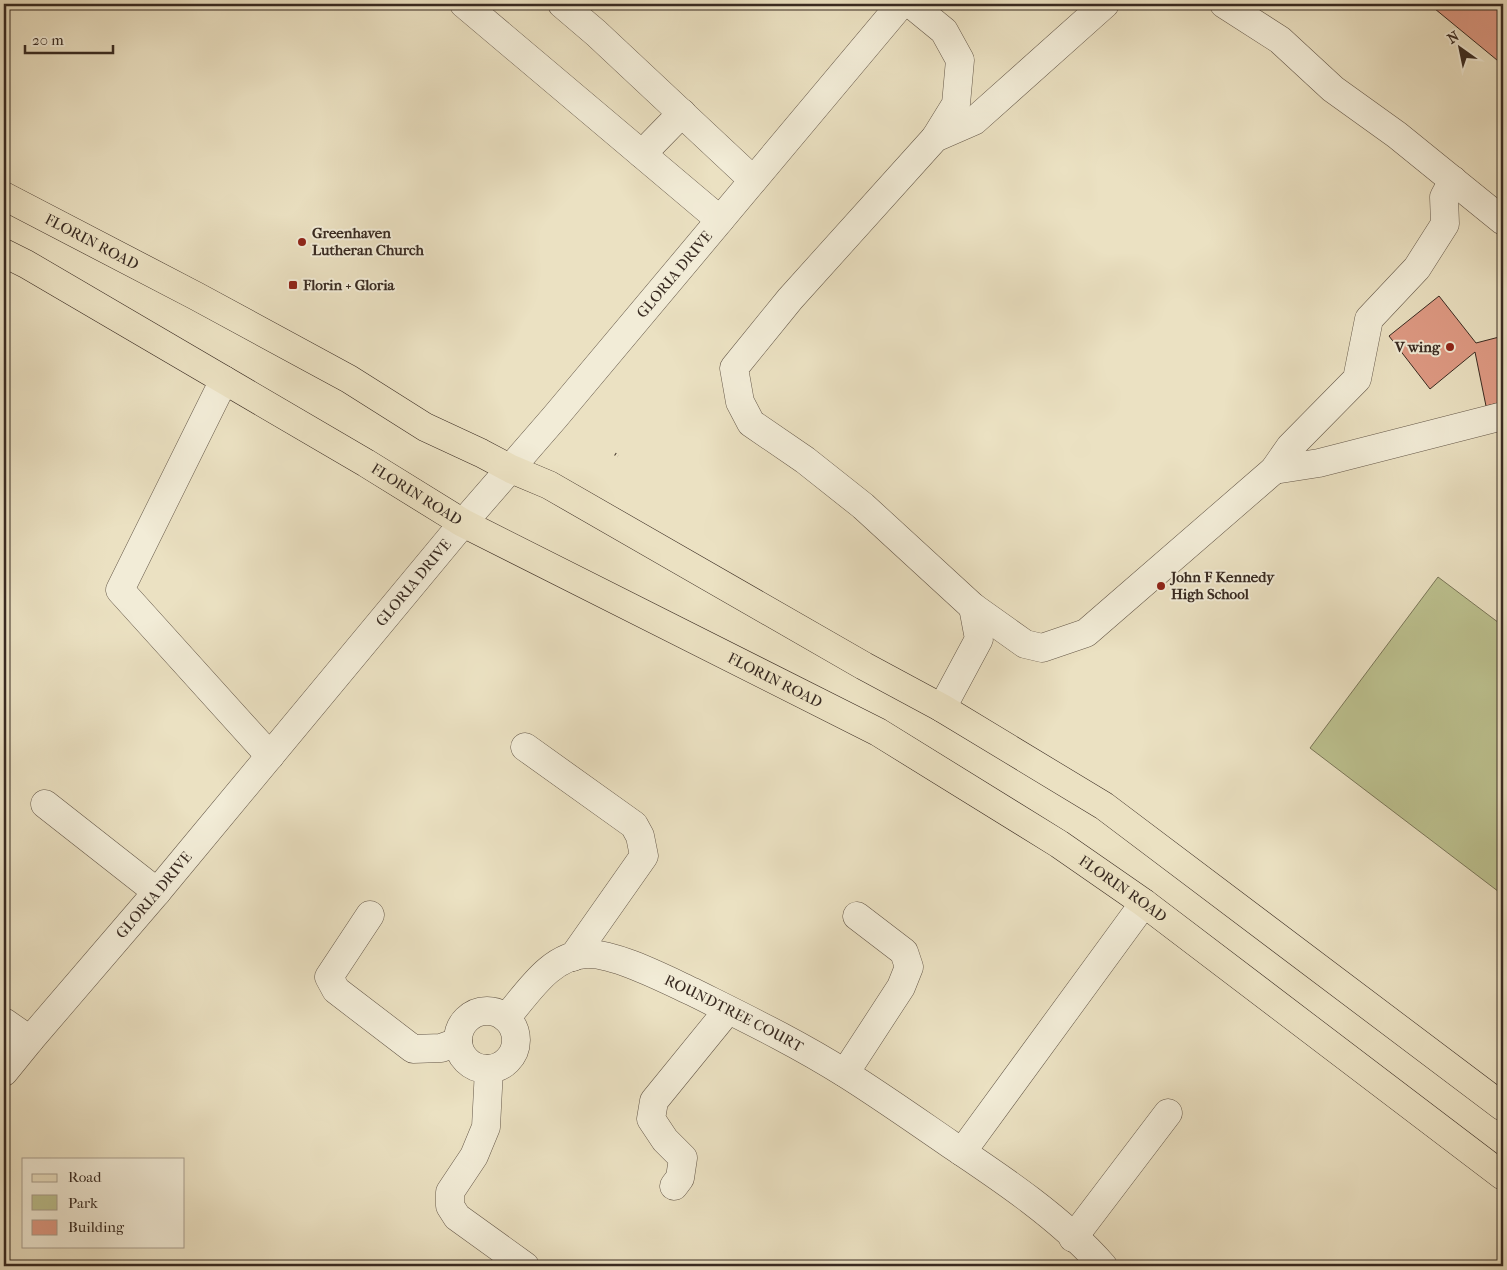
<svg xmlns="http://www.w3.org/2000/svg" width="1507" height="1270" font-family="'IM FELL French Canon',serif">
  <rect width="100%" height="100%" fill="#ebe1c2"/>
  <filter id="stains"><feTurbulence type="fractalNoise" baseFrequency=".004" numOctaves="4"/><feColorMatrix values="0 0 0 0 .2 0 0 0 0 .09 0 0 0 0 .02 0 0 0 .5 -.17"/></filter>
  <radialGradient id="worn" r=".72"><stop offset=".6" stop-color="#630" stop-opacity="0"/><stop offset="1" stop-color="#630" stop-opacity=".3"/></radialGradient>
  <!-- green -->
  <path fill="#bcc18f" stroke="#7a7658" d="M1438,577L1503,626V895L1310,748Z"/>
  <!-- building -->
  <path fill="#df9a84" stroke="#382a21" d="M1429,4H1503V65Z
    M1439,296L1476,343L1503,336V402L1486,406L1475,352L1430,389L1389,336Z"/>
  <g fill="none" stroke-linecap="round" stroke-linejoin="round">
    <!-- minor casing -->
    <g stroke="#655849" stroke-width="29">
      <g id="minor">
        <path d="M464,4L720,220"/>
        <path d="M562,4L596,33L753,180"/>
        <path d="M911,4L944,31L960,60L956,104L935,138"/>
        <path d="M1105,4L974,121L935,138L790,299L734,368L740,402L751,423L805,460L863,506L973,607L1025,644L1042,648L1086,633L1274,470L1290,447L1357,379L1369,319L1417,268L1445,224L1444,197L1453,180"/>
        <path d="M1224,4L1280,40L1333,89L1397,135L1503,221"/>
        <path d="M642,154L682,113"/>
        <path d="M224,380L120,590L270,756"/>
        <path d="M1274,470L1319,463L1503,416"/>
        <path d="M942,708L979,639L973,607"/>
        <path d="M525,747L634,825L640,836L644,856L573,957"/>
        <path d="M45,804L157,892"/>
        <path d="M370,915L329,977L336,990L413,1049L441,1048L458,1042"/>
        <circle cx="487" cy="1040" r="29"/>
        <path id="s1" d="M506,1018C528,993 550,955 587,954C615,953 667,980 693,992C745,1018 797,1043 846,1074C881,1096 915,1120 950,1144C1001,1178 1062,1219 1103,1266"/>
        <path d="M4,1022L30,1040"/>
        <path d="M489,1069L486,1127L474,1156L450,1192V1206L457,1217L525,1266"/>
        <path id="s2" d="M4,1072L30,1040L157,892L463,523L555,417L901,4"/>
        <path d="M845,1073L901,987L909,967L904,952L857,916"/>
        <path d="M962,1152L1144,903"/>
        <path d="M674,1186L680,1178L683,1158L665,1140L651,1119L654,1101L728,1010"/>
        <path d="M1073,1238L1168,1113"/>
      </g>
    </g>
    <!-- major casing -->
    <g stroke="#382a21" stroke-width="29">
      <g id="major">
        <path id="s3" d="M4,196L196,296L349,379L425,427L481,453L511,469L549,485L864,666L942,708L1104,806L1503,1107"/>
        <path id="s4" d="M4,253L26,264L366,463L463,523L878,732L1059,844L1144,903L1503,1176"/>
      </g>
    </g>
    <!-- path -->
    <path stroke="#382a21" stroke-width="3" stroke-dasharray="1 2.5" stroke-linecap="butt" d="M615,454L618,456"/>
    <!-- minor -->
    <use href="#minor" stroke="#f2ecd7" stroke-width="28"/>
    <!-- major -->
    <use href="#major" stroke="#ebe1c2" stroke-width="28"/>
  </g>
  <!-- markers -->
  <g fill="#8f2418" stroke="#f2ecd7" stroke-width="2">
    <circle cx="302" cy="242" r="5"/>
    <rect x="288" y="280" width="10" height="10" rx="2.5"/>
    <circle cx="1450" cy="347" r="5"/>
    <circle cx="1161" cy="586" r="5"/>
  </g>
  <g text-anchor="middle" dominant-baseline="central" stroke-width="4" stroke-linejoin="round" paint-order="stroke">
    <!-- poi labels -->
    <g font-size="15" font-weight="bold" fill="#382a21" stroke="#f2ecd7" text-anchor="start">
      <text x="312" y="233">Greenhaven<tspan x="312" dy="17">Lutheran Church</tspan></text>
      <text x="303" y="285">Florin + Gloria</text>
      <text x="1440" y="347" text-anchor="end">V wing</text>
      <text x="1171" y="577">John F Kennedy<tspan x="1171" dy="17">High School</tspan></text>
    </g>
    <!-- street labels -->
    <g font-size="15" fill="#382a21" stroke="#f2ecd7">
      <text stroke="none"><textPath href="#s3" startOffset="99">FLORIN ROAD</textPath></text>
      <text stroke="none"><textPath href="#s2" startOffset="1042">GLORIA DRIVE</textPath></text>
      <text stroke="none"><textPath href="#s4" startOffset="478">FLORIN ROAD</textPath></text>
      <text stroke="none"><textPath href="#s2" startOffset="638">GLORIA DRIVE</textPath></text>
      <text stroke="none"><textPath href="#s4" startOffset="882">FLORIN ROAD</textPath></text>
      <text stroke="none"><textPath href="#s4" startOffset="1288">FLORIN ROAD</textPath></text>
      <text stroke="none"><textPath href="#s2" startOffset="232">GLORIA DRIVE</textPath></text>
      <text stroke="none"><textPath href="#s1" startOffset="266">ROUNDTREE COURT</textPath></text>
    </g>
  </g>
  <!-- margin -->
  <rect width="1507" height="1270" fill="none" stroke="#ebe1c2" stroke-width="20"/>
  <rect x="5" y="5" width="1497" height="1260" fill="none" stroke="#382a21" stroke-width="2.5"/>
  <rect x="10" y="10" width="1487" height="1250" fill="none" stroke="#382a21"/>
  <!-- legend -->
  <rect x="22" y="1158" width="162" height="90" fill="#f2ecd7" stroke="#a89e8e"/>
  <rect x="32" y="1174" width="25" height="8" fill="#ebe1c2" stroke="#a89e8e"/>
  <text x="68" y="1182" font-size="15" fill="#382a21">Road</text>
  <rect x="32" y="1195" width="25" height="15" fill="#bcc18f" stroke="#a89e8e"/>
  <text x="68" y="1208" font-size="15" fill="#382a21">Park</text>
  <rect x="32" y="1220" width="25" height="15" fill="#df9a84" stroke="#a89e8e"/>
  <text x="68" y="1232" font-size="15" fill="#382a21">Building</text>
  <!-- north arrow -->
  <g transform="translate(1460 48) rotate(327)" stroke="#f2ecd7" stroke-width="4" paint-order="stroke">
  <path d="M0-4L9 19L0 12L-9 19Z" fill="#382a21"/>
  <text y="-8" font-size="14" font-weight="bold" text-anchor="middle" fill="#382a21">N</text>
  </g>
  <!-- scale -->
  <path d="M25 45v8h88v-8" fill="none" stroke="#382a21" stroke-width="2.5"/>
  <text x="32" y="45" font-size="15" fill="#382a21" stroke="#f2ecd7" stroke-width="4" paint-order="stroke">20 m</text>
  <rect width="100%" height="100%" filter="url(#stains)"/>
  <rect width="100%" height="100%" fill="url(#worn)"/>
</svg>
